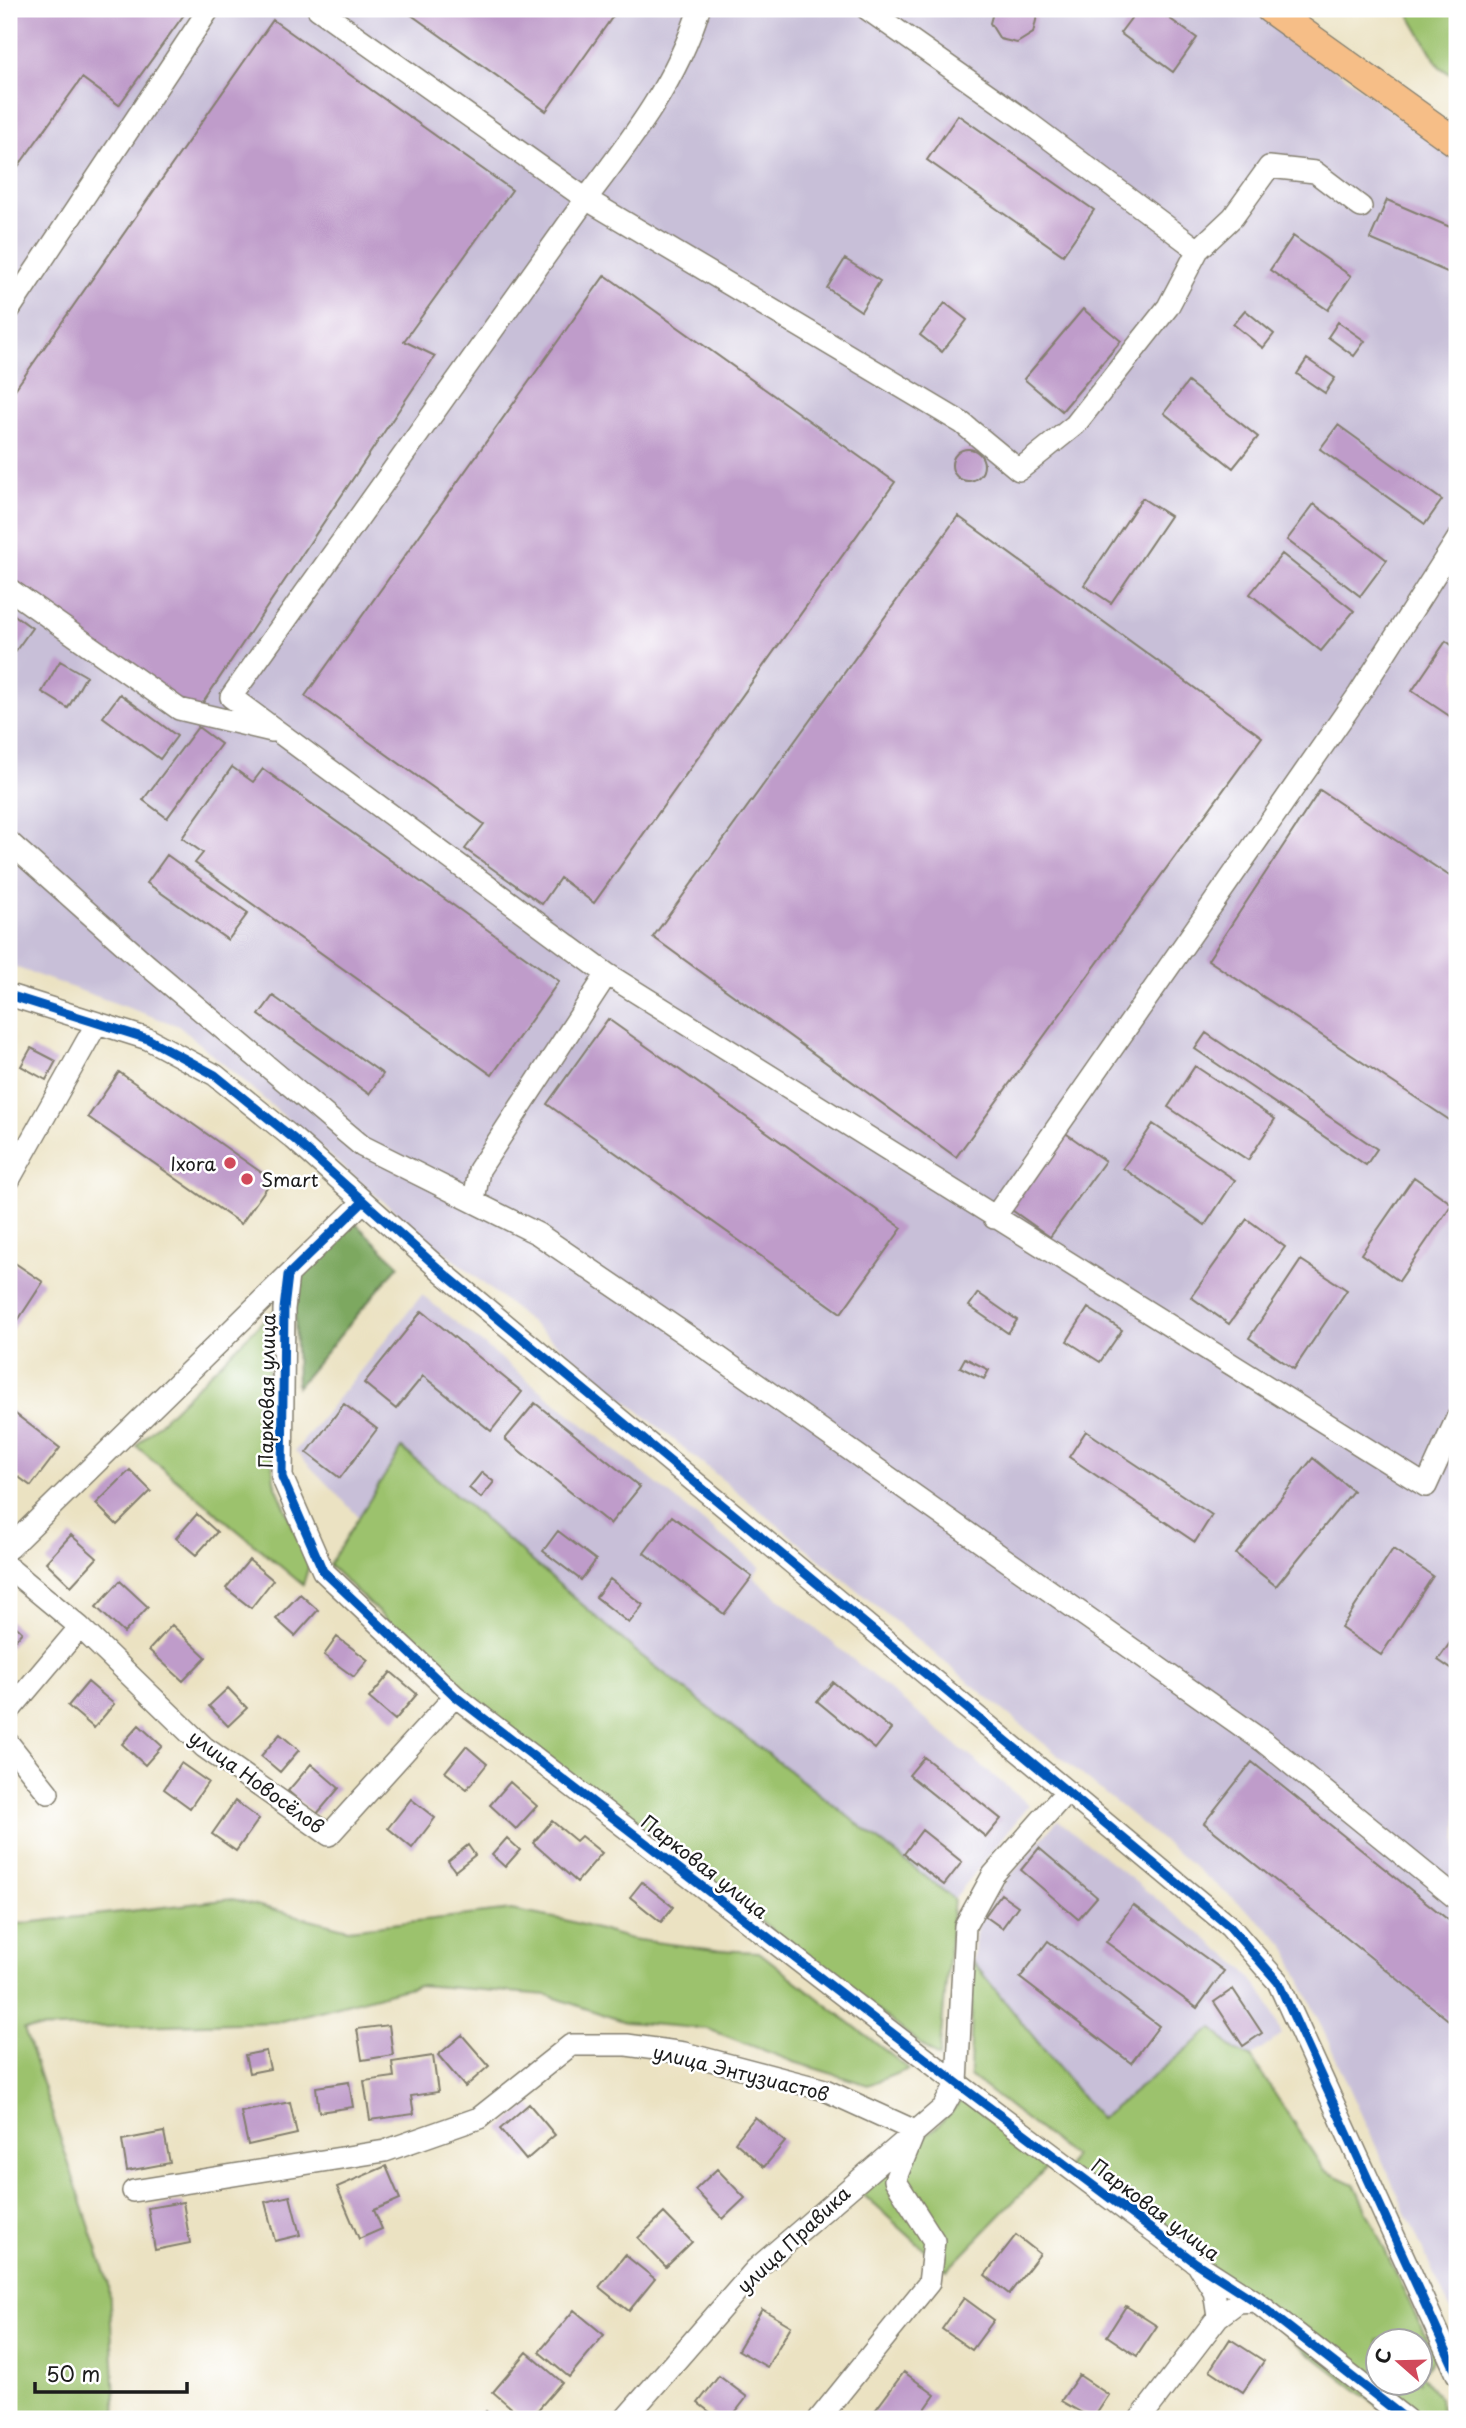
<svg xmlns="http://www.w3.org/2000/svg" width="1466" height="2428" font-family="'Playpen Sans',sans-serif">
  <rect width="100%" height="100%" fill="#fff"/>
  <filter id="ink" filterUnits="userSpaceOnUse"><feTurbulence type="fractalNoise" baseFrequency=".0143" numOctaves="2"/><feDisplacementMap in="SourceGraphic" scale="14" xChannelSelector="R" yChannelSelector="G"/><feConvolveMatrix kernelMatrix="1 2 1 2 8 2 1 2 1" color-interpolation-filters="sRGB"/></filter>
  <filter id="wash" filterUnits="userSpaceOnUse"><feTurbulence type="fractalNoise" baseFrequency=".00686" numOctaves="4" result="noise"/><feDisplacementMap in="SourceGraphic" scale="28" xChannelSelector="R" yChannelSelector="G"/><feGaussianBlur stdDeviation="1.57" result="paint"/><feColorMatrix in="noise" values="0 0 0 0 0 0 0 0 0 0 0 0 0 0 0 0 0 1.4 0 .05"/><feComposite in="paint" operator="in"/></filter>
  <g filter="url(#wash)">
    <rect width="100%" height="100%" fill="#ebe2c2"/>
    <!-- industrial -->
    <path fill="#c8bfd8" d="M9,9H1253L1457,159V2325L1284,1944L1260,1921L372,1192L179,1026L9,965Z
      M422,1295L760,1567L753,1577L1029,1805L954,1899L638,1653L403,1449L359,1517L295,1451Z
      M1058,1820L1243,1968L1267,1999L1282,2035L1251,2057L1234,2050L1213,2028L1100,2119L973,1962L977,1923L1005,1881Z"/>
    <!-- green -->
    <path fill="#9cc26d" stroke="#5c6f44" stroke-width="2" fill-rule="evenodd" d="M1406,9H1457V79L1439,66Z
      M273,1311L266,1400L274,1481L309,1565L303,1585L136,1446Z
      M402,1448L638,1653L954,1899L939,2058L458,1688L329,1565Z
      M233,1899L348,1929L511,1910L565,1920L631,1939L716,1950L759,1952L909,2069L868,2085L794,2062L708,2029L625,2022L547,1995L418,1985L278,2022L24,2029L109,2285L116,2419H9V1925Z
      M973,1962L1100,2119L1213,2028L1234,2050L1251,2057L1324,2170L1354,2184L1435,2357L1422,2374L1439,2398L1441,2414L1437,2419H1395L1067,2168L1073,2156L970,2076ZM1378,2340H1420V2382H1378Z
      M963,2099C993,2121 1019,2145 1052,2162L947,2270L857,2189L939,2125Z"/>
    <!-- forest -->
    <path fill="#7da860" stroke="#4c623e" stroke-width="2" d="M355,1223L399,1265L297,1387L295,1313L299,1279Z"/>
    <g id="blocks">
      <!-- building -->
      <path fill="#bf9cca" d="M12,9H188L119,105L82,78L9,179V13Z
        M403,9H618L546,111Z
        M994,9H1033L1037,16L1033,33L1017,43L1000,39L990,23Z
        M1138,9H1156L1197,38L1173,72L1120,33Z
        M273,20L512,190L404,341L435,356L196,713L9,586V398Z
        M958,115L1094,210L1063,255L927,160Z
        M1387,200L1457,230V267L1454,275L1370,239Z
        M1293,236L1351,276L1328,310L1270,270Z
        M845,259L880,281L861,311L827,288Z
        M605,275L895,482L594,903L560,878L542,904L465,849L484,824L305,696Z
        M945,303L967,320L942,352L920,335Z
        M1083,309L1121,341L1062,411L1024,379Z
        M1245,310L1274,334L1263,348L1233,324Z
        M1338,322L1365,341L1354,356L1328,337Z
        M1307,359L1335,378L1325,393L1297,374Z
        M1188,382L1258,437L1233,468L1164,413Z
        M1338,425L1442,500L1425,524L1320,449Z
        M952 465a16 16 0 1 1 32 0a16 16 0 1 1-32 0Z
        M1142,498L1170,516L1111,603L1084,585Z
        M1314,504L1387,560L1360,596L1287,540Z
        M958,516L1262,737L956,1157L653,937Z
        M1282,554L1354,611L1321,651L1250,594Z
        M9,611L32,628L12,656L9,653Z
        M1446,641L1457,649V721L1412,691Z
        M60,661L86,676L68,708L42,692Z
        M120,694L177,736L160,759L103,717Z
        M198,727L221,744L167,818L143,800Z
        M232,767L253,782L263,769L559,981L492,1075L195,863L203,853L182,838Z
        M1320,790L1457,881V1125L1208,960Z
        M167,855L248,913L228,940L147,883Z
        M273,996L383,1074L369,1094L259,1015Z
        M608,1019L902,1228L841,1313L547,1104Z
        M1206,1033L1377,1149L1366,1165L1195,1049Z
        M31,1048L56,1061L46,1080L21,1066Z
        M1195,1066L1275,1119L1248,1160L1168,1107Z
        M119,1072L272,1180L241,1224L88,1117Z
        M1153,1124L1235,1180L1205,1225L1123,1168Z
        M1064,1132L1105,1161L1050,1237L1009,1208Z
        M1414,1177L1452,1204L1399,1281L1361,1254Z
        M1247,1219L1285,1247L1229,1324L1191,1297Z
        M9,1259L43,1282L9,1334Z
        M1301,1260L1347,1290L1294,1369L1249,1338Z
        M978,1293L1017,1320L1008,1333L969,1306Z
        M1088,1308L1122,1330L1100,1362L1067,1341Z
        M422,1311L522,1392L491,1431L423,1376L396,1409L364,1383Z
        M965,1358L989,1370L984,1379L960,1367Z
        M535,1403L640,1487L610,1524L505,1439Z
        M344,1404L377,1429L340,1478L307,1453Z
        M9,1409L60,1448L31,1486L9,1470Z
        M1086,1431L1212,1515L1195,1542L1069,1457Z
        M1313,1458L1353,1491L1276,1586L1236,1554Z
        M130,1470L151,1491L117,1525L96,1504Z
        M482,1472L494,1482L481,1498L469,1488Z
        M197,1514L217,1532L196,1555L176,1538Z
        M672,1516L752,1577L724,1614L644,1553Z
        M558,1531L596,1560L581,1580L543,1551Z
        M71,1535L97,1558L71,1586L46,1562Z
        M1393,1549L1433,1576L1381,1655L1341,1628Z
        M249,1560L273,1580L251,1608L226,1588Z
        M610,1579L643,1605L629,1623L596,1597Z
        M120,1581L148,1607L124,1633L96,1607Z
        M300,1594L318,1610L295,1636L276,1619Z
        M9,1620L22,1632L9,1648Z
        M172,1625L206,1657L183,1681L149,1650Z
        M1457,1633V1673L1438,1660Z
        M337,1637L368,1660L354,1677L324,1655Z
        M391,1672L417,1694L395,1720L369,1698Z
        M88,1682L114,1704L94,1728L68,1706Z
        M833,1682L891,1729L875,1749L817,1701Z
        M228,1688L247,1708L228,1726L209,1706Z
        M139,1725L162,1746L145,1765L122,1744Z
        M280,1734L299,1750L280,1772L261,1756Z
        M466,1746L487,1764L467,1789L445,1772Z
        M924,1757L1001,1819L986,1837L909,1775Z
        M1252,1762L1457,1927V2027L1204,1823Z
        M181,1763L208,1782L190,1808L164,1789Z
        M311,1764L339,1788L316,1815L288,1791Z
        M510,1782L537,1806L516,1829L490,1805Z
        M411,1799L435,1818L412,1848L388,1828Z
        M235,1801L259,1819L236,1851L212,1834Z
        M552,1821L576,1841L581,1836L602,1853L577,1882L533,1843Z
        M922,1830L962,1862L944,1885L904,1854Z
        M507,1838L520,1850L505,1867L492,1855Z
        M468,1845L475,1855L455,1871L448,1861Z
        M1039,1848L1097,1897L1078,1919L1021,1870Z
        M642,1882L673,1907L661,1922L630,1897Z
        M1001,1894L1018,1906L1002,1928L985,1916Z
        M1133,1905L1224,1971L1197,2008L1106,1942Z
        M1048,1941L1159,2026L1131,2063L1020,1978Z
        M1233,1989L1262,2033L1243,2046L1214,2002Z
        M389,2025L393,2055L362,2060L357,2029Z
        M462,2035L489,2066L465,2087L438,2055Z
        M266,2051L270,2069L249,2073L245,2055Z
        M433,2056L438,2092L411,2096L414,2114L370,2120L364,2081L394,2077L392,2062Z
        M349,2082L353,2107L319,2112L316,2087Z
        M290,2102L297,2134L248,2145L241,2112Z
        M529,2104L555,2135L526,2160L500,2129Z
        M755,2117L785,2142L764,2167L735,2142Z
        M164,2132L170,2163L127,2171L122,2140Z
        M386,2166L400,2199L374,2210L382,2229L359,2239L337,2187Z
        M717,2169L745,2198L723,2219L695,2190Z
        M290,2196L300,2235L275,2241L265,2202Z
        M183,2202L190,2243L155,2250L148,2208Z
        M664,2213L692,2242L666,2267L638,2238Z
        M1016,2235L1040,2254L1009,2294L985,2275Z
        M625,2255L655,2279L629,2311L599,2287Z
        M964,2298L994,2320L972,2350L942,2329Z
        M1126,2306L1157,2326L1137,2356L1107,2336Z
        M762,2309L791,2326L767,2367L738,2350Z
        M574,2310L604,2335L569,2377L539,2352Z
        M1230,2339L1264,2361L1243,2392L1210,2370Z
        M527,2352L562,2382L530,2419H524L493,2392Z
        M904,2372L935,2395L918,2419H876L871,2416Z
        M1079,2375L1109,2395L1093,2419L1061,2401Z
        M719,2376L747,2397L730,2419H719L698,2403Z
        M486,2411L495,2419H478Z"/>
    </g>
  </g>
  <g filter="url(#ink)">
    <use href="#blocks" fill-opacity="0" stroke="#847f6f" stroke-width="2"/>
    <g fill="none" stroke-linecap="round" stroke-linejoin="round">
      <!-- minor casing -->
      <g stroke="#847f6f" stroke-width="24">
        <path id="minor" d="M318,9L586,199L231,697L607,974L479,1170L474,1202
          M699,9C677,81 631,140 586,199L962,423L1019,470L1075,425L1168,307L1198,250
          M867,9L1026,121L1198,250L1233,217L1269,167L1315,172L1361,207
          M9,310L209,9
          M9,589L179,709L272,731
          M9,842L147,965L362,1146L538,1234L707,1349L1264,1742L1457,1899
          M607,974L1426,1486L1457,1418
          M9,995L148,1039L215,1075L294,1139L447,1276L1230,1927L1278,1982L1457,2374
          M9,1180L97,1023
          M363,1202L288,1275L284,1309L282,1477L323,1571L455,1696L957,2083L1196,2263L1255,2301L1406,2419
          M994,1218L1359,694L1457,540
          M9,1548L288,1275
          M9,1568L80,1627L204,1747L329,1835L455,1696
          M9,1711L80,1627
          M9,1744L48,1793
          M133,2191L385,2151L479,2118L571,2045H627L684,2053L825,2090L915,2131L895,2180L934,2241L929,2283L819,2419
          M1199,2267L1214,2291L1218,2317
          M625,2419L756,2269L943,2108L957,2083L965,1926L993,1875L1067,1791
          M1140,2419L1218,2317L1238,2302L1255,2301
          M1455,2419L1457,2417"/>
      </g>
      <!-- major casing -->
      <g stroke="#847f6f" stroke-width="31">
        <path id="major" d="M1270,9L1457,143"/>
      </g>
      <!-- minor -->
      <use href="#minor" stroke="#fff" stroke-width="21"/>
      <!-- major -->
      <use href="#major" stroke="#f6be87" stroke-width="28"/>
      <!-- cycleway casing -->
      <g stroke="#fff" stroke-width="13">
        <path id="cycleway" d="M9,995L148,1039L215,1075L294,1139L447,1276L1230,1927L1278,1982L1457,2374
          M363,1202L288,1275L284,1309L282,1477L323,1571L455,1696L957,2083L1196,2263L1255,2301L1406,2419"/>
      </g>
      <!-- cycleway -->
      <use href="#cycleway" stroke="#0057b8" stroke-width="9"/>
    </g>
  </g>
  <!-- markers -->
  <g fill="#d1495b" stroke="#fff" stroke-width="2.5">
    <circle cx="230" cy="1163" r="7"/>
    <circle cx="247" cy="1179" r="7"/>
  </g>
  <g text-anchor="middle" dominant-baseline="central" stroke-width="5" stroke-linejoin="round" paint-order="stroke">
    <!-- poi labels -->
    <g font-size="19" fill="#1c1c1c" stroke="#fff" text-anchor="end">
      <text x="216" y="1163">Ixora</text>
      <text x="261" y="1179" text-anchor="start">Smart</text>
    </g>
    <!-- street labels -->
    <g font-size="19" fill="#1c1c1c" stroke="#fff">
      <text transform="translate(266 1391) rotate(-89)">Парковая улица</text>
      <text transform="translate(257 1781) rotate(36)">улица Новосёлов</text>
      <text transform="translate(705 1866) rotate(38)">Парковая улица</text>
      <text transform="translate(741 2072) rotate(14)">улица Энтузиастов</text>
      <text transform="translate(1156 2209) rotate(37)">Парковая улица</text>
      <text transform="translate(793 2239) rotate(-43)">улица Правика</text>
    </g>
  </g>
  <!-- margin -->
  <rect width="1466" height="2428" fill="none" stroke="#fff" stroke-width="35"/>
  <!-- north arrow -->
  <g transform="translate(1399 2362) rotate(290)"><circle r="33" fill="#ffffff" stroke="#a4a4a4" stroke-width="2"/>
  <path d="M0-5L12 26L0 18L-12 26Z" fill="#d1495b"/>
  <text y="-10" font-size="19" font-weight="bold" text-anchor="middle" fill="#1c1c1c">С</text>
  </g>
  <!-- scale -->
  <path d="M35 2382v10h152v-10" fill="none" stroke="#1c1c1c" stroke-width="3.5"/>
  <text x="46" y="2382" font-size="21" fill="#1c1c1c" stroke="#ffffff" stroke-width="5" paint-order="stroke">50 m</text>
</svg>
